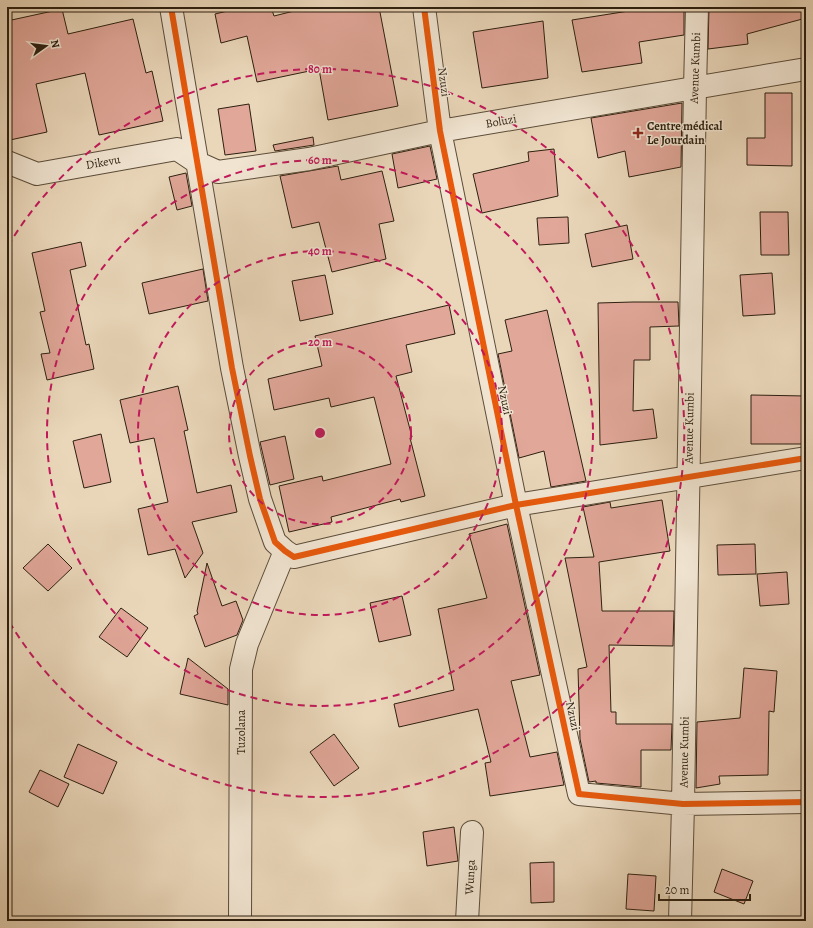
<svg xmlns="http://www.w3.org/2000/svg" width="813" height="928" font-family="Alegreya,serif">
  <rect width="100%" height="100%" fill="#ead7ba"/>
  <filter id="stains"><feTurbulence type="fractalNoise" baseFrequency=".005" numOctaves="4"/><feColorMatrix values="0 0 0 0 .2 0 0 0 0 .09 0 0 0 0 .02 0 0 0 .5 -.17"/></filter>
  <radialGradient id="worn" r=".72"><stop offset=".6" stop-color="#630" stop-opacity="0"/><stop offset="1" stop-color="#630" stop-opacity=".3"/></radialGradient>
  <!-- building -->
  <path fill="#e1a799" stroke="#2c1f10" d="M244,7H271L274,16L310,7H379L398,106L328,120L319,69L257,82L247,36L221,43L215,14Z
    M654,7H684V35L639,42L642,63L582,72L572,20Z
    M709,7H806V18L747,34L748,44L708,49Z
    M62,9L68,34L133,19L146,73L152,71L163,121L99,135L85,73L36,84L47,132L10,140L7,126V21Z
    M543,21L548,78L482,88L473,32Z
    M765,93H792V166L747,165V138H765Z
    M682,103L681,167L629,177L625,151L598,158L591,118Z
    M249,104L256,151L225,155L218,109Z
    M313,137L314,145L275,151L273,145Z
    M430,146L437,179L398,188L392,154Z
    M554,149L558,196L482,213L473,174L529,161L528,152Z
    M338,166L341,180L382,171L394,221L379,224L386,259L332,272L319,222L292,228L280,176Z
    M186,173L192,206L177,210L169,177Z
    M760,212H788L789,255H761Z
    M568,217L569,243L539,245L537,218Z
    M627,225L633,259L592,267L585,234Z
    M81,242L86,266L70,270L86,345L89,344L94,369L47,380L41,354L50,353L40,312L45,311L32,253Z
    M203,269L208,301L149,314L142,283Z
    M772,273L775,314L743,316L740,275Z
    M325,275L333,314L300,321L292,281Z
    M633,302H678L679,326L650,327V360H634L633,411L653,409L657,438L600,445L598,303Z
    M449,305L455,334L406,345L412,372L396,376L412,437L410,438L425,496L401,502L400,499L331,517L332,522L289,532L279,486L322,476L323,481L391,464L374,397L331,407L329,398L274,410L268,379L322,366L315,336Z
    M547,310L586,481L551,487L544,451L519,458L498,354L512,351L505,320Z
    M178,386L188,430L184,431L197,493L231,485L237,512L192,522L203,553L185,578L175,549L148,555L138,509L168,502L154,438L130,443L120,400Z
    M751,395L806,396V444H751Z
    M101,434L111,482L84,488L73,441Z
    M285,436L294,479L270,485L260,442Z
    M662,500L670,551L599,562L602,611H674L673,646L609,645L611,712H616V724H672L671,750H641V787L596,783V781L589,782L580,739L578,669L587,667L565,558L594,557L583,507L610,502L611,508Z
    M507,524L540,675L511,681L530,757L557,752L564,785L490,796L485,763L491,762L478,709L399,727L394,704L454,690L438,609L487,598L469,534Z
    M48,544L72,568L48,591L23,568Z
    M755,544L756,574L718,575L717,545Z
    M207,563L222,606L236,601L243,620L237,635L205,647L194,616L198,614L197,611Z
    M787,572L789,604L760,606L757,574Z
    M402,596L411,635L379,642L370,603Z
    M121,608L148,628L127,657L99,637Z
    M188,658L228,689V705L180,694Z
    M744,668L777,671L774,712L769,711L768,775L719,776L720,784L696,788L697,722L740,718Z
    M334,734L359,768L334,786L310,752Z
    M78,744L117,762L103,794L64,777Z
    M40,770L69,784L58,807L29,792Z
    M454,827L458,861L427,866L423,832Z
    M554,862V902L531,903L530,863Z
    M722,869L753,881L744,904L714,892Z
    M628,874L656,876L654,911L626,909Z"/>
  <g fill="none" stroke-linecap="round" stroke-linejoin="round">
    <!-- minor casing -->
    <g stroke="#5c4d3a" stroke-width="24">
      <path id="minor" d="M171,7L232,368L250,456L260,499L275,542L285,551L294,557L516,505L806,458
        M424,7L440,131L516,505L579,794L683,804L806,802
        M7,162L37,174L177,149L198,163L218,172L309,159L440,131L806,69
        M240,921L241,669L247,644L285,551
        M467,921L472,832
        M680,921L683,804L695,88L697,7"/>
    </g>
    <!-- minor -->
    <use href="#minor" stroke="#f1e5d2" stroke-width="22"/>
    <!-- cycleway casing -->
    <g stroke="#f1e5d2" stroke-width="8">
      <path id="cycleway" d="M171,7L232,368L250,456L260,499L275,542L285,551L294,557L516,505L806,458
        M424,7L440,131L516,505L579,794L683,804L806,802"/>
    </g>
    <!-- cycleway -->
    <use href="#cycleway" stroke="#e8590c" stroke-width="6"/>
  </g>
  <!-- distance rings -->
  <g fill="none" stroke="#c2185b" stroke-width="2" stroke-dasharray="7 5">
    <circle cx="320" cy="433" r="91"/>
    <circle cx="320" cy="433" r="182"/>
    <circle cx="320" cy="433" r="273"/>
    <path d="M8 246A364 364 0 1 1 8 620"/>
  </g>
  <!-- markers -->
  <path fill="#8f2418" stroke="#f1e5d2" stroke-width="1.5" d="M636 127h4v4h4v4h-4v4h-4v-4h-4v-4h4z"/>
  <g text-anchor="middle" dominant-baseline="central" stroke-width="3" stroke-linejoin="round" paint-order="stroke">
    <!-- street labels -->
    <g font-size="12" fill="#2c1f10" stroke="#f1e5d2">
      <text transform="translate(695 68) rotate(-88)">Avenue Kumbi</text>
      <text transform="translate(444 82) rotate(83)">Nzuzi</text>
      <text transform="translate(501 121) rotate(-10)">Boluzi</text>
      <text transform="translate(103 162) rotate(-10)">Dikevu</text>
      <text transform="translate(505 400) rotate(78)">Nzuzi</text>
      <text transform="translate(689 428) rotate(-89)">Avenue Kumbi</text>
      <text transform="translate(573 716) rotate(78)">Nzuzi</text>
      <text transform="translate(241 732) rotate(-90)">Tuzolana</text>
      <text transform="translate(684 752) rotate(-89)">Avenue Kumbi</text>
      <text transform="translate(470 877) rotate(-87)">Wunga</text>
    </g>
    <!-- poi labels -->
    <g font-size="12" font-weight="bold" fill="#2c1f10" stroke="#f1e5d2" text-anchor="start">
      <text x="647" y="126">Centre médical<tspan x="647" dy="14">Le Jourdain</tspan></text>
    </g>
  </g>
  <circle cx="320" cy="433" r="6" fill="#c2185b" stroke="#f1e5d2" stroke-width="2"/>
  <g font-size="12" text-anchor="middle" font-weight="bold" fill="#c2185b" stroke="#f1e5d2" stroke-width="3" stroke-linejoin="round" paint-order="stroke">
    <text x="320" y="73">80 m</text>
    <text x="320" y="164">60 m</text>
    <text x="320" y="255">40 m</text>
    <text x="320" y="346">20 m</text>
  </g>
  <!-- margin -->
  <rect width="813" height="928" fill="none" stroke="#ead7ba" stroke-width="24"/>
  <rect x="8" y="8" width="797" height="912" fill="none" stroke="#2c1f10" stroke-width="2"/>
  <rect x="12" y="12" width="789" height="904" fill="none" stroke="#2c1f10"/>
  <!-- north arrow -->
  <g transform="translate(46 46) rotate(76)" stroke="#f1e5d2" stroke-width="3" paint-order="stroke">
  <path d="M0-3L7 15L0 10L-7 15Z" fill="#2c1f10"/>
  <text y="-6" font-size="11" font-weight="bold" text-anchor="middle" fill="#2c1f10">N</text>
  </g>
  <!-- scale -->
  <path d="M659 894v6h91v-6" fill="none" stroke="#2c1f10" stroke-width="2"/>
  <text x="665" y="894" font-size="12" fill="#2c1f10" stroke="#f1e5d2" stroke-width="3" paint-order="stroke">20 m</text>
  <rect width="100%" height="100%" filter="url(#stains)"/>
  <rect width="100%" height="100%" fill="url(#worn)"/>
</svg>
